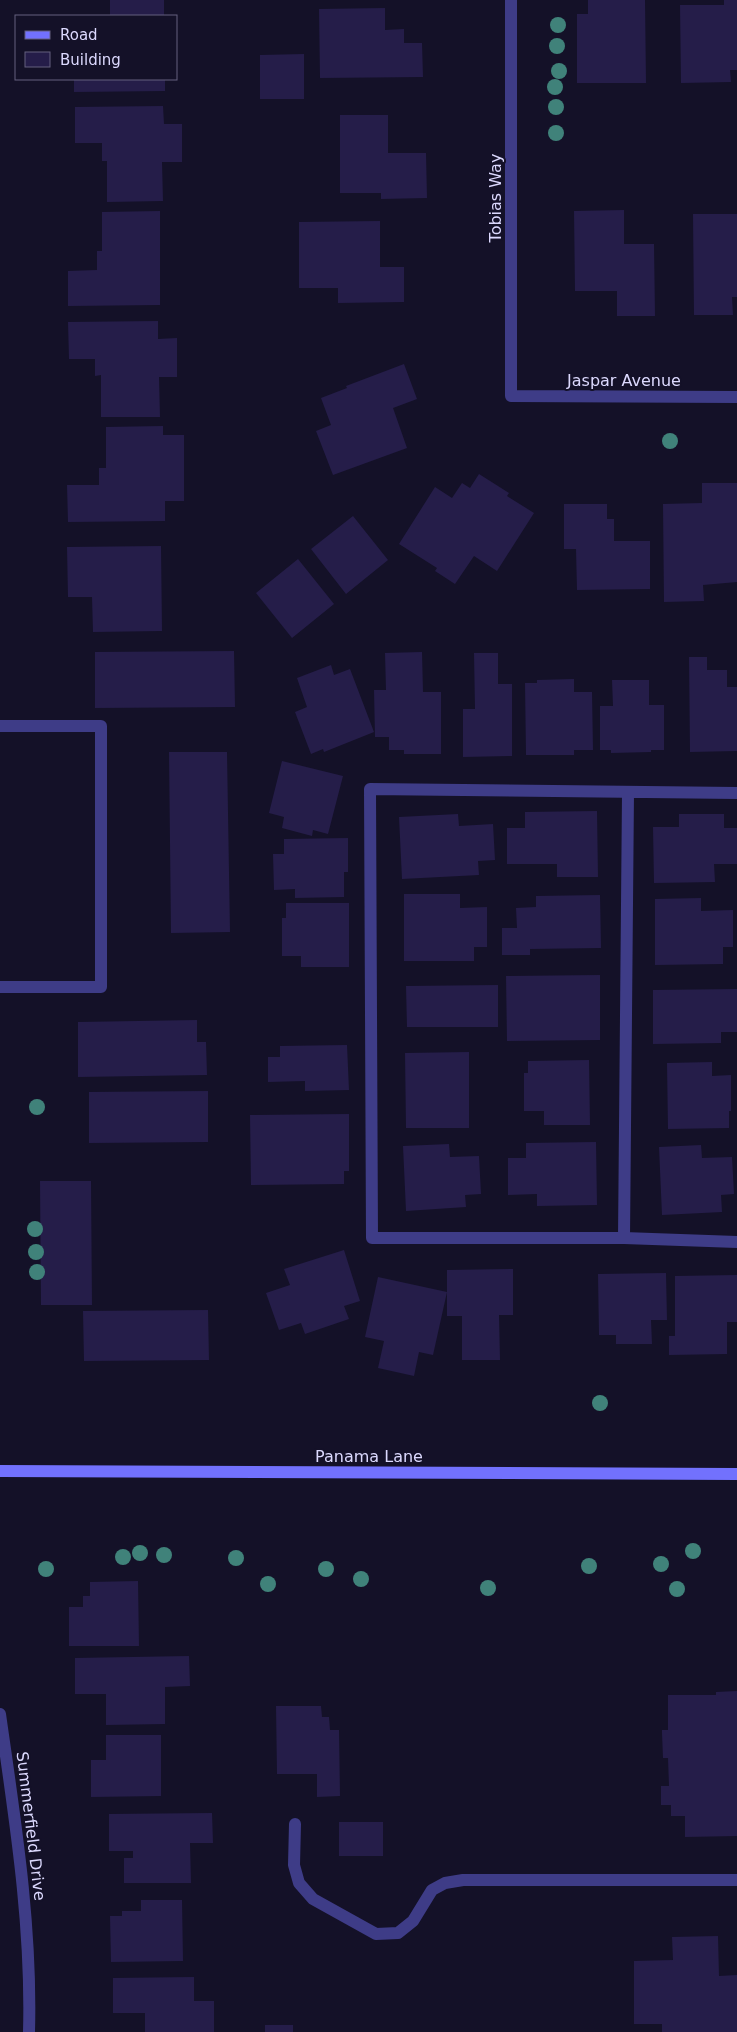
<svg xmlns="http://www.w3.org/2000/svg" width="737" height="2032" font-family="'DejaVu Sans',sans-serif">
  <rect width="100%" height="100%" fill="#141128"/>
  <!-- building -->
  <path fill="#251d49" d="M110,0H164V16H110Z
    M588,0H645L646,83H577V14H588Z
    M724,0H737V70H730L731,82L681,83L680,5H724Z
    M385,8V30L404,29V43H422L423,77L320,78L319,9Z
    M304,54V99H260V55Z
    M74,79H165V91L74,92Z
    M163,106L164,124H182V162H162L163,201L107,202V161H102V143H75V107Z
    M340,115H388V153H426L427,198L381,199V193H340Z
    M624,210V244H654L655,316H617V291H575L574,211Z
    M160,211V305L68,306V271L97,270V251H102V212Z
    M693,214H737V297H732L733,315H694Z
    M380,221V267H404V302L338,303V288H299V222Z
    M158,321V339L177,338V377H159L160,417H101V375L95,376V359H69L68,322Z
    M404,364L417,399L393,408L407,448L333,475L316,431L331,425L321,398L347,388L346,386Z
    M163,426V435H184V501H165V521L68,522L67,485H99V468H106V427Z
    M479,474L509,493L507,496L534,513L497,571L474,556L455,584L435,571L437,568L399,544L435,487L452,498L462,483L470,488Z
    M702,483H737V582L703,585L704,601L664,602L663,504L702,503Z
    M564,504H607V519H614V541H650V589L577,590L576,549H564Z
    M353,516L388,560L346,594L311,549Z
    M161,546L162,631L93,632L92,597H68L67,547Z
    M298,559L334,604L292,638L256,593Z
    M234,651L235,707L95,708V652Z
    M422,652L423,692H441V754H404V750H389V737H375L374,690H386L385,653Z
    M474,653H498V684H512V756L463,757V709H475Z
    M689,657H707V670H727V687H737V751L690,752Z
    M331,665L334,675L350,669L374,732L324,752L323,749L311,754L295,712L307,707L297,678Z
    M574,679V692H592L593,750H574V755H526L525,683H537V680Z
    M612,680H649V705H664V750H651V752L611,753V750H600V706H613Z
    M169,752H227L230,932L171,933Z
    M282,761L343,776L328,834L313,830L312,836L282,828L284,817L269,813Z
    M597,811L598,877H557V864H507V828H525V812Z
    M458,814L459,826L493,824L495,860L478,861L479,875L402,879L399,817Z
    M679,814H724V828H737V864H714L715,882L654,883L653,827H679Z
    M348,838V872H344V897L295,898V889L274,890L273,854H284V839Z
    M404,894H460V908L487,907V947H474V961H404Z
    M600,895L601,948L530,949V955H502V928H517L516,908L536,907V896Z
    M701,898V911L733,910V947H723V964L655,965V899Z
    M286,903H349V967H301V956H282V918H286Z
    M600,975V1040L507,1041L506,976Z
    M498,985V1027H407L406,986Z
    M737,989V1032H721V1043L653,1044V990Z
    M197,1020V1042H206L207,1075L78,1077V1022Z
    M347,1045L349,1090L305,1091V1081L268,1082V1057H280V1046Z
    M469,1052V1128H406L405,1053Z
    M589,1060L590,1125H544V1111H524V1073H528V1061Z
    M712,1062V1076L731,1075V1111H729V1128L668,1129L667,1063Z
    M208,1091V1142L89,1143V1092Z
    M349,1114V1171H344V1184L251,1185L250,1115Z
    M596,1142L597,1205L537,1206V1194L508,1195V1158H526V1143Z
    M449,1144L450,1157L479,1156L481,1194L465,1195L466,1207L406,1211L403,1146Z
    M701,1145L702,1158L732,1157L734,1194L721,1195L722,1212L662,1215L659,1147Z
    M40,1181H91L92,1305H41Z
    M344,1250L360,1301L344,1306L349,1319L305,1334L301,1323L279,1330L266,1293L290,1285L284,1269Z
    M513,1269V1315H499L500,1360H462V1316H447V1270Z
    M666,1273L667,1320H651L652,1344H616V1335H599L598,1274Z
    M737,1275V1322H727V1354L669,1355V1336H675V1276Z
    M378,1277L447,1292L433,1355L419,1352L414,1376L378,1368L384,1341L365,1337Z
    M208,1310L209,1360L84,1361L83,1311Z
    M138,1581L139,1646H69V1607H83V1596H90V1582Z
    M189,1656L190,1686L165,1687V1724L106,1725V1694H75V1658Z
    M737,1691V1836L685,1837V1816H671V1805H661V1786H669L668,1758H663L662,1733V1730H668V1695H716V1692Z
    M276,1706H321L322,1717H329L330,1730H339L340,1796L317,1797V1774H277Z
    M106,1735H161V1796L91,1797V1760H106Z
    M212,1813L213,1843H190L191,1883H124V1858H133V1851H109V1814Z
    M339,1822H383V1856H339Z
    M141,1900H182L183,1961L111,1962L110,1916H122V1911H141Z
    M718,1936L719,1976L737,1975V2032H662V2024H634V1961L673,1960L672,1937Z
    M194,1977V2001H214V2032H145V2013H113V1978Z
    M265,2025H293V2032H265Z"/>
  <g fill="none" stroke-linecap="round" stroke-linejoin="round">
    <!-- service -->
    <path stroke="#3e3c87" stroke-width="12" d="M0,726H101V987H0
      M737,793L370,789L372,1238H624L737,1242
      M624,1238L628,793
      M295,1824L294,1865L299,1883L313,1899L376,1934L398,1933L413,1921L432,1890L445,1883L463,1880H737"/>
    <!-- minor -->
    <path stroke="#3e3c87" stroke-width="12" d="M511,0V396L737,397
      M0,1714C15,1820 32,1925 29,2032"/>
    <!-- secondary -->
    <path stroke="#7271fd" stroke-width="12" d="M0,1471L737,1474"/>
  </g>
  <!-- trees -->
  <g fill="#40827a">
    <circle cx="558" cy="25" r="8"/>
    <circle cx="557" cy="46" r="8"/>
    <circle cx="559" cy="71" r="8"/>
    <circle cx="555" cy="87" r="8"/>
    <circle cx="556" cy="107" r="8"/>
    <circle cx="556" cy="133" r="8"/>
    <circle cx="670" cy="441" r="8"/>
    <circle cx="37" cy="1107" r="8"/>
    <circle cx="35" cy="1229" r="8"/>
    <circle cx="36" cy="1252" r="8"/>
    <circle cx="37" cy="1272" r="8"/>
    <circle cx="600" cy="1403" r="8"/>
    <circle cx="693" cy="1551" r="8"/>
    <circle cx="140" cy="1553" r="8"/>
    <circle cx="164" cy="1555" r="8"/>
    <circle cx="123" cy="1557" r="8"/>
    <circle cx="236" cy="1558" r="8"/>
    <circle cx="661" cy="1564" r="8"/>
    <circle cx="589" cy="1566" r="8"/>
    <circle cx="46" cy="1569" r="8"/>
    <circle cx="326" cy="1569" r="8"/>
    <circle cx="361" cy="1579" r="8"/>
    <circle cx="268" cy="1584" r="8"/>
    <circle cx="488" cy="1588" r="8"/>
    <circle cx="677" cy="1589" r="8"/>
  </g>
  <g text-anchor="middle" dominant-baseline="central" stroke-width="4" stroke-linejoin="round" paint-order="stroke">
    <!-- street labels -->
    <g font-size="16" fill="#dcd9fe" stroke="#141128">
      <text transform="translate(495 198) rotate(-90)">Tobias Way</text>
      <text x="624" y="380">Jaspar Avenue</text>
      <text x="369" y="1456">Panama Lane</text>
      <text transform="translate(31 1826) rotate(83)">Summerfield Drive</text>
    </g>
  </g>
  <!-- legend -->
  <rect x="15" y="15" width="162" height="65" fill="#141128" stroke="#64617e"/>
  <rect x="25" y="31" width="25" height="8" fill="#7271fd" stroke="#64617e"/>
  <text x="60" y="40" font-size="15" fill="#dcd9fe">Road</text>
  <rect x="25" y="52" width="25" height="15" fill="#251d49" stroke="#64617e"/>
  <text x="60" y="65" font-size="15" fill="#dcd9fe">Building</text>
</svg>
